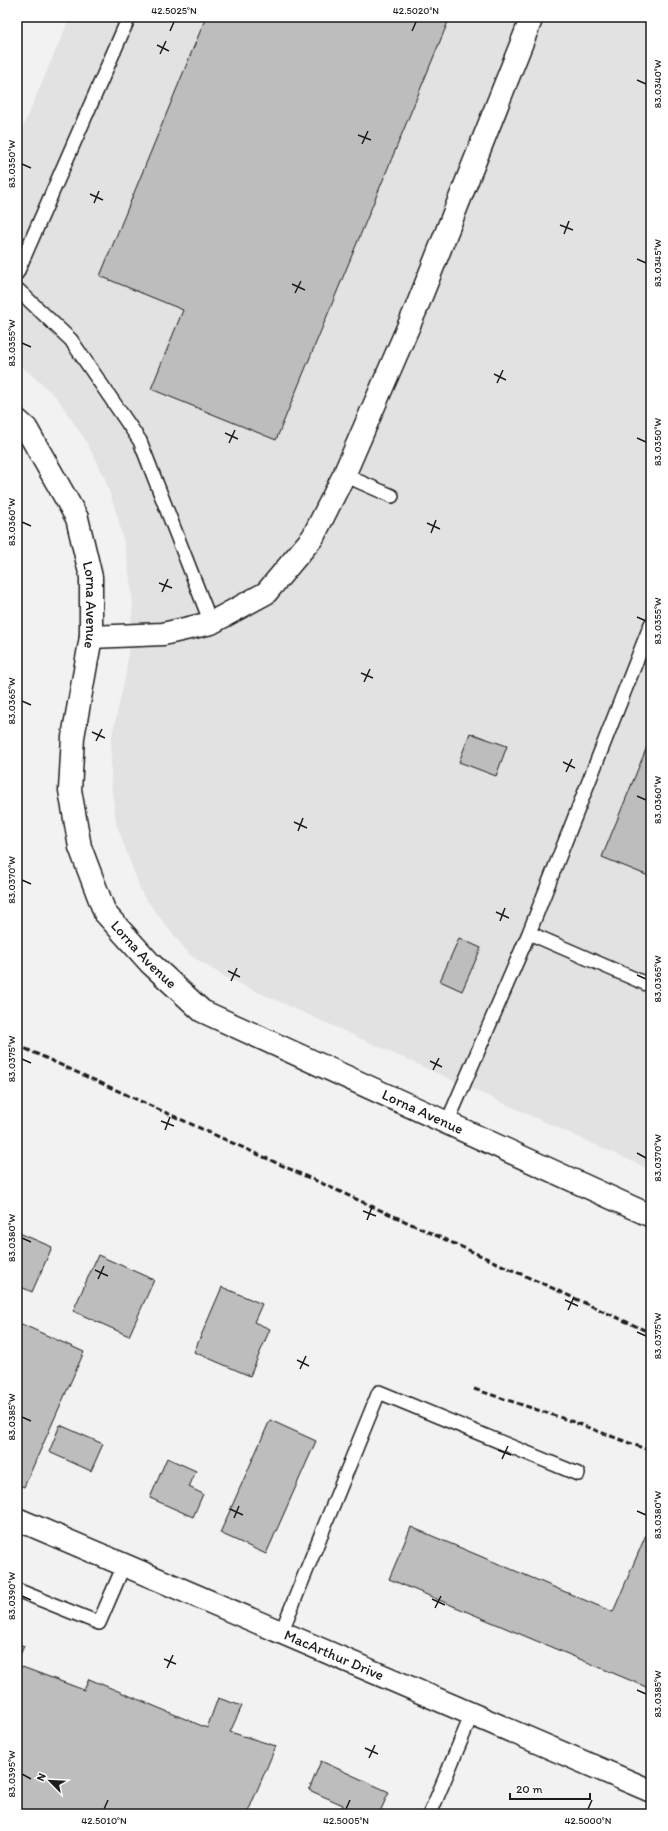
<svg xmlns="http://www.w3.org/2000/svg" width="668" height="1831" font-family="Itim,sans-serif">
  <rect width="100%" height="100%" fill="#f2f2f2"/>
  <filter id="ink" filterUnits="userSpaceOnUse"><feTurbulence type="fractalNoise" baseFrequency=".025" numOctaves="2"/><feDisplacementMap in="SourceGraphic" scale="8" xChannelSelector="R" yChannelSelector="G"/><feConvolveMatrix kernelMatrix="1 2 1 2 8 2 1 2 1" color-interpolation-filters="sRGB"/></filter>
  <g filter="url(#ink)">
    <!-- built -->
    <path fill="#e2e2e2" d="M70,17H651V1170L227,978L190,955L167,927L142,894L116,823L111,782V740L126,673L133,604L127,557L118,518L104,476L84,438L57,398L17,362V141Z"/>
    <!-- building -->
    <path fill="#bdbdbd" stroke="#1c1c1c" d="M206,17H450L276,440L151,389L183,310L100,276Z
      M470,733L507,746L496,776L459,762Z
      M651,737V877L602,857Z
      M459,938L481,948L462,991L440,981Z
      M17,1232L52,1247L32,1292L17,1285Z
      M98,1255L154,1280L129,1336L73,1311Z
      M222,1287L262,1304L254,1322L270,1329L250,1376L194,1352Z
      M17,1322L84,1352L24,1487L17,1484Z
      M270,1420L316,1441L266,1554L220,1533Z
      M60,1425L103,1444L91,1471L49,1452Z
      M167,1458L196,1471L189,1487L203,1494L193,1517L150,1498Z
      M651,1523V1689L389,1579L411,1527L613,1612Z
      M17,1643L24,1646L17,1662Z
      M17,1665L84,1690L89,1679L207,1728L218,1698L242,1706L230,1732L276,1746L247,1814H17Z
      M321,1761L389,1792L379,1814H339L343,1805L309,1790Z"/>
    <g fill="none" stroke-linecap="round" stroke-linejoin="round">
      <!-- service casing -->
      <g stroke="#1c1c1c" stroke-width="16">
        <path id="service" d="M17,273L129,17
          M17,289L71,340L140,441L211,623
          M344,475L392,496
          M651,624L529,933L651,986
          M447,1123L529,933
          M17,1590L99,1623L124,1565
          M281,1633L379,1392L578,1474
          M430,1814L472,1714"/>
      </g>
      <!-- minor casing -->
      <g stroke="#1c1c1c" stroke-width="25">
        <g id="minor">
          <path d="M91,637L163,634L211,623L266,593L313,537L344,475L416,309L532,17"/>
          <path id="s1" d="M17,1519L651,1791"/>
        </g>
      </g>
      <!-- tertiary casing -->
      <g stroke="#1c1c1c" stroke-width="25">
        <g id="tertiary">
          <path id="s2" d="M17,420L26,428L77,518L91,577V637L73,737L70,790L80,847L105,913L150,963L202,1011L651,1216"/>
        </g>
      </g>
      <!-- service -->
      <use href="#service" stroke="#fff" stroke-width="13"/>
      <!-- minor -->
      <use href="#minor" stroke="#fff" stroke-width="22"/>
      <!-- tertiary -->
      <use href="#tertiary" stroke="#fff" stroke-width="22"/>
      <!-- rail -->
      <path stroke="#1c1c1c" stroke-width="3" stroke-dasharray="6 3" stroke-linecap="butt" d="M17,1045L651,1333
        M474,1389L568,1420L651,1451"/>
    </g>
  </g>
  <!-- ticks -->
  <path fill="none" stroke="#1c1c1c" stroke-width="1.5" d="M170,31L174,22M412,31L416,22M157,45L169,51M160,54L166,41M637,80L646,84M358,135L371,140M362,144L368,131M22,164L31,168M90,194L103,200M94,203L99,191M560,225L573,230M564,234L569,221M637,259L646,263M292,284L305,290M295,293L301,281M22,343L31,347M494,374L506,380M497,383L503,370M225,433L238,439M637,438L646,442M229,443L235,430M22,522L31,526M427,523L440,529M431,533L436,520M159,583L172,588M162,592L168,579M637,617L646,621M361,673L373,678M364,682L370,669M22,701L31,705M92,732L105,738M96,741L102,729M563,762L575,768M566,772L572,759M637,796L646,800M294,822L307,828M298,831L303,818M22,880L31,884M496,912L509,918M500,921L505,908M228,971L240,977M637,975L646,979M231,981L237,968M22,1059L31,1063M430,1061L442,1067M433,1070L439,1058M161,1121L174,1126M165,1130L170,1117M637,1153L646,1158M363,1211L376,1216M367,1220L372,1207M22,1238L31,1242M95,1270L108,1276M98,1279L104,1266M565,1300L578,1306M568,1310L574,1297M637,1332L646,1336M297,1360L309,1366M300,1369L306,1356M22,1417L31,1421M498,1450L511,1455M502,1459L508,1446M230,1509L243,1515M637,1511L646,1515M234,1518L239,1506M22,1596L31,1600M432,1599L445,1605M435,1608L441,1596M164,1659L176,1664M167,1668L173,1655M637,1690L646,1694M365,1748L378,1754M369,1758L375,1745M22,1774L31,1779M104,1809L108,1800M346,1809L350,1800M588,1809L592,1800"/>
  <g text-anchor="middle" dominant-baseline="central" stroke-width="4" stroke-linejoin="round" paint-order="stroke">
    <!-- street labels -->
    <g font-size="15" fill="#1c1c1c" stroke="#fff">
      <text stroke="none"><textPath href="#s2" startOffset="204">Lorna Avenue</textPath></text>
      <text stroke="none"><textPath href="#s2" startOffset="576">Lorna Avenue</textPath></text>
      <text stroke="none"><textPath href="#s2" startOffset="900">Lorna Avenue</textPath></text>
      <text stroke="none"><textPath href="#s1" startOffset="345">MacArthur Drive</textPath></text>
    </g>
  </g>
  <!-- margin -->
  <rect width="668" height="1831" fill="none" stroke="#fff" stroke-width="44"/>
  <!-- north arrow -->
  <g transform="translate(50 1781) rotate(294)" stroke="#ffffff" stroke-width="3" paint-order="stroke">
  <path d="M0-3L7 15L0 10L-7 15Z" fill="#1c1c1c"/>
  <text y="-6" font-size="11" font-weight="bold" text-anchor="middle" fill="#1c1c1c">N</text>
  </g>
  <!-- scale -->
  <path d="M510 1793v6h80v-6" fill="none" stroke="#1c1c1c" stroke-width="2"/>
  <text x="516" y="1793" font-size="12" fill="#1c1c1c" stroke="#ffffff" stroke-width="3" paint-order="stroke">20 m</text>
  <rect x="22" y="22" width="624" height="1787" fill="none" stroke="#1c1c1c" stroke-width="1.5"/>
  <g font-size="10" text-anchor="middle" fill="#1c1c1c">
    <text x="174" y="14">42.5025°N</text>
    <text x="416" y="14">42.5020°N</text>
    <text transform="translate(657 84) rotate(-90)" y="4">83.0340°W</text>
    <text transform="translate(11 164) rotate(-90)" y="4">83.0350°W</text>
    <text transform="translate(657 263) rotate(-90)" y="4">83.0345°W</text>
    <text transform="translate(11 343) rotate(-90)" y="4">83.0355°W</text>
    <text transform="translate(657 442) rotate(-90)" y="4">83.0350°W</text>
    <text transform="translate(11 522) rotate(-90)" y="4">83.0360°W</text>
    <text transform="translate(657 621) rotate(-90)" y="4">83.0355°W</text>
    <text transform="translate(11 701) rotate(-90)" y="4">83.0365°W</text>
    <text transform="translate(657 800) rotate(-90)" y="4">83.0360°W</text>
    <text transform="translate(11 880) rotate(-90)" y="4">83.0370°W</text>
    <text transform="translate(657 979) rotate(-90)" y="4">83.0365°W</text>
    <text transform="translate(11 1059) rotate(-90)" y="4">83.0375°W</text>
    <text transform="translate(657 1158) rotate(-90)" y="4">83.0370°W</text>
    <text transform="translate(11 1238) rotate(-90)" y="4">83.0380°W</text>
    <text transform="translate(657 1336) rotate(-90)" y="4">83.0375°W</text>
    <text transform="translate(11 1417) rotate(-90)" y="4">83.0385°W</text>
    <text transform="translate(657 1515) rotate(-90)" y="4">83.0380°W</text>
    <text transform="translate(11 1596) rotate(-90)" y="4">83.0390°W</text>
    <text transform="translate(657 1694) rotate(-90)" y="4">83.0385°W</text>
    <text transform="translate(11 1774) rotate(-90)" y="4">83.0395°W</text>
    <text x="104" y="1824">42.5010°N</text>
    <text x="346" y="1824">42.5005°N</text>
    <text x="588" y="1824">42.5000°N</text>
  </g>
</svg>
